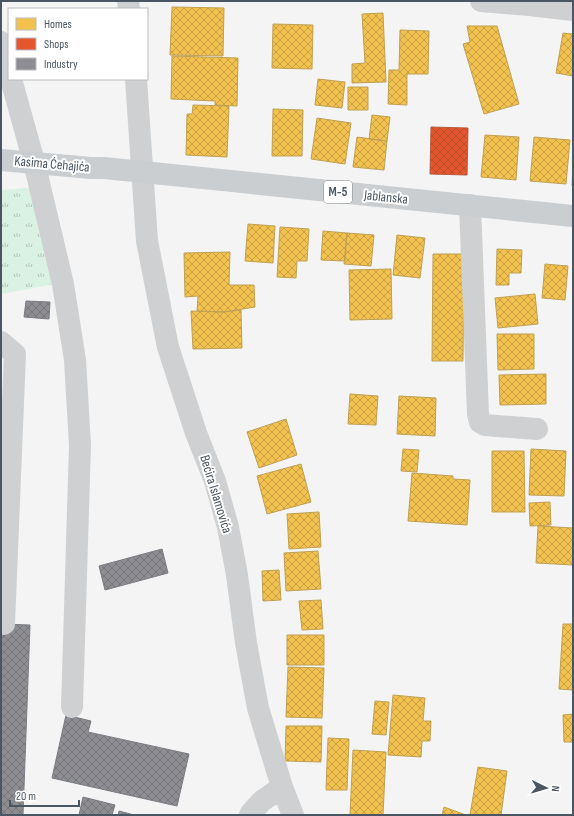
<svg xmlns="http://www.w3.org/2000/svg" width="574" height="816" font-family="'Sofia Sans Condensed',sans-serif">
  <defs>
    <pattern id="grass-tufts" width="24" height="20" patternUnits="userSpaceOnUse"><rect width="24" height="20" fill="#d9f2e3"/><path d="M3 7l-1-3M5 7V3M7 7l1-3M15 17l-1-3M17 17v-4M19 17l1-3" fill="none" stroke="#b2c7bb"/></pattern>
    <pattern id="homes-cross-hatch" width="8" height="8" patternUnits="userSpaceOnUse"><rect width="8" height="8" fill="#f2c14e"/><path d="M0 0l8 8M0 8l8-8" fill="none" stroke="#c6a044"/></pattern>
    <pattern id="shops-cross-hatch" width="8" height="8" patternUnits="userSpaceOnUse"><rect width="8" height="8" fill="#e4572e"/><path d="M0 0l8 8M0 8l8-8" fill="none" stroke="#bb4b2b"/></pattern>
    <pattern id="industry-cross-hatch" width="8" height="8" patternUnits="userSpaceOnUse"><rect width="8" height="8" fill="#8d8d92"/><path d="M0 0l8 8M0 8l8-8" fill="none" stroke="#75767b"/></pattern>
  </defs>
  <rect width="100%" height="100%" fill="#f4f4f4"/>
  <!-- grass -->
  <path fill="url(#grass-tufts)" d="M40,187L60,283L1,294V190Z"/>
  <!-- homes -->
  <path fill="url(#homes-cross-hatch)" stroke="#c0a154" d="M172,7L224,8L223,56L170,55Z
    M383,13L386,82L352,83V64L365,63L362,14Z
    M273,24L313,25L312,69L272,68Z
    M467,26H497L519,104L484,114L463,44L470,42Z
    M400,30L429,31L428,74H407V105L388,104L389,70H399Z
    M563,33L573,34V76L556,73Z
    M172,56L238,58L237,106L215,105V101L171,99Z
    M318,79L345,82L342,108L315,105Z
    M348,87H368V110H348Z
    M193,105L229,106L227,157L186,155L187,114H192Z
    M273,109L303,110L302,156H272Z
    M372,115L390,117L387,141L369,139Z
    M317,118L351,123L345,164L311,159Z
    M485,135L519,137L516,180L481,177Z
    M357,137L387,141L384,170L353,167Z
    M534,137L570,140L566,184L530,181Z
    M573,163V186H572Z
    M248,224L275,226L273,263L245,261Z
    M280,227L309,229L307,261H297L296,278L277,277Z
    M323,231L347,233L345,261L321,260Z
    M347,233L374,235L371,266L344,264Z
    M397,235L425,238L420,278L393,275Z
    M497,249L522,250L521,273H509V285H496Z
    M230,252L229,285H254L255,307L224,312L197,311L198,296L185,297L184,253Z
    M433,254H464L463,361H432Z
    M545,264L568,266L565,300L542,298Z
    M391,269L392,319L350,320L349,270Z
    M535,294L538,324L498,328L495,298Z
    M241,310L242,348L193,349L191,311L224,312Z
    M497,334H534V369L498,370Z
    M546,374V404L500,405L499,375Z
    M350,394L378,396L376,425L348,424Z
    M399,396L436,398L435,436L397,434Z
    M286,419L297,455L259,468L247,432Z
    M403,449L419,450L417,472L401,471Z
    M531,449L566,451L564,496L529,495Z
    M492,451H524L525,512H492Z
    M301,464L311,502L267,514L257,476Z
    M412,473L453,476V479L470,480L467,525L408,521Z
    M550,502L551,525L530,526L529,503Z
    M319,512L321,547L289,549L287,514Z
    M538,526L573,528V565L536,563Z
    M318,551L321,589L286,591L284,553Z
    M279,570L281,600L263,601L262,571Z
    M321,600L323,629L302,630L299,601Z
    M563,624H573V690L559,689Z
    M287,635H324V665H287Z
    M288,667L324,668L322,718L286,717Z
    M393,695L425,698L423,721H431L430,741H422L421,757L388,755Z
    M375,701L389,702L386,735L372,734Z
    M573,714V742H564L563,715Z
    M286,726H322L321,762L285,761Z
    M328,738L349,739L347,790H326Z
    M353,750L386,752L383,815H350Z
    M478,767L507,771L501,815H470Z
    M444,807L466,815H442Z"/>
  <!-- shops -->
  <path fill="url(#shops-cross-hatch)" stroke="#b6573d" d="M431,127L468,128L467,175L430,174Z"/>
  <!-- industry -->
  <path fill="url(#industry-cross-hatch)" stroke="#797c83" d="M26,301L50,302L49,319L24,317Z
    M162,549L168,573L105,590L99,566Z
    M1,624L30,625L23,815H1Z
    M66,715L91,721L88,732L189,754L177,806L52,778Z
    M83,797L115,805L112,815H79Z
    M119,811L134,815H118Z"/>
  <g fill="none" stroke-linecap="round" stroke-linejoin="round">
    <!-- minor -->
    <path stroke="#ced0d2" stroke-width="22" d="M128,1L129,9
      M481,1L529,5L573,10
      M1,42L9,71
      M11,79L34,162L63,284L75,360L80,445L72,707
      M136,79L147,241L168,347L196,433L215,481L228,527L237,575L246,643L258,708L282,787L289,805L293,815
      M470,205L478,414L480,422L485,425L537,429
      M1,342L15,354L4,624
      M250,815L251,813L262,801L282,787"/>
    <!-- major -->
    <path stroke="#caced1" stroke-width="22" d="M1,160L91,168H104L573,216"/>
  </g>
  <g text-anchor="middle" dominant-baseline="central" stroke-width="4" stroke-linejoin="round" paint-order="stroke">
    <!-- shield labels -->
    <rect fill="#fff" stroke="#808990" stroke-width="1" x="324" y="181" width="28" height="22" rx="3"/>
    <g font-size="13" font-weight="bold" fill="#4a5661">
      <text x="338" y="192">M-5</text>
    </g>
    <!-- street labels -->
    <g font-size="14" fill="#4a5661" stroke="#fff">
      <text transform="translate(52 164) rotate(5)">Kasima Ćehajića</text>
      <text transform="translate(386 197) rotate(6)">Jablanska</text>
      <text transform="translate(216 494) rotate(73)">Bećira Islamovića</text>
    </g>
  </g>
  <!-- border -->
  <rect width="574" height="816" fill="none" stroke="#4a5661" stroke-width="4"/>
  <!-- legend -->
  <rect x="8" y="8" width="140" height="72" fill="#ffffff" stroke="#b7bbc0"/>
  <rect x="16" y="18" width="20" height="12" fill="#f2c14e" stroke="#b7bbc0"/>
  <text x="44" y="28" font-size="12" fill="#4a5661">Homes</text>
  <rect x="16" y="38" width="20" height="12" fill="#e4572e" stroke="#b7bbc0"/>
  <text x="44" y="48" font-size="12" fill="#4a5661">Shops</text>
  <rect x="16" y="58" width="20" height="12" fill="#8d8d92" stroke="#b7bbc0"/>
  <text x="44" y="68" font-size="12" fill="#4a5661">Industry</text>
  <!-- north arrow -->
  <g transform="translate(546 788) rotate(95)" stroke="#ffffff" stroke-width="3" paint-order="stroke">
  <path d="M0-3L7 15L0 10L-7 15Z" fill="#4a5661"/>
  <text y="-6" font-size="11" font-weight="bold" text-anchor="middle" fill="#4a5661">N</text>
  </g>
  <!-- scale -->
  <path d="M10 800v6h69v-6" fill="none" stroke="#4a5661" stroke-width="2"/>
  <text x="16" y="800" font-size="12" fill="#4a5661" stroke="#ffffff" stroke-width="3" paint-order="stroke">20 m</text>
</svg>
